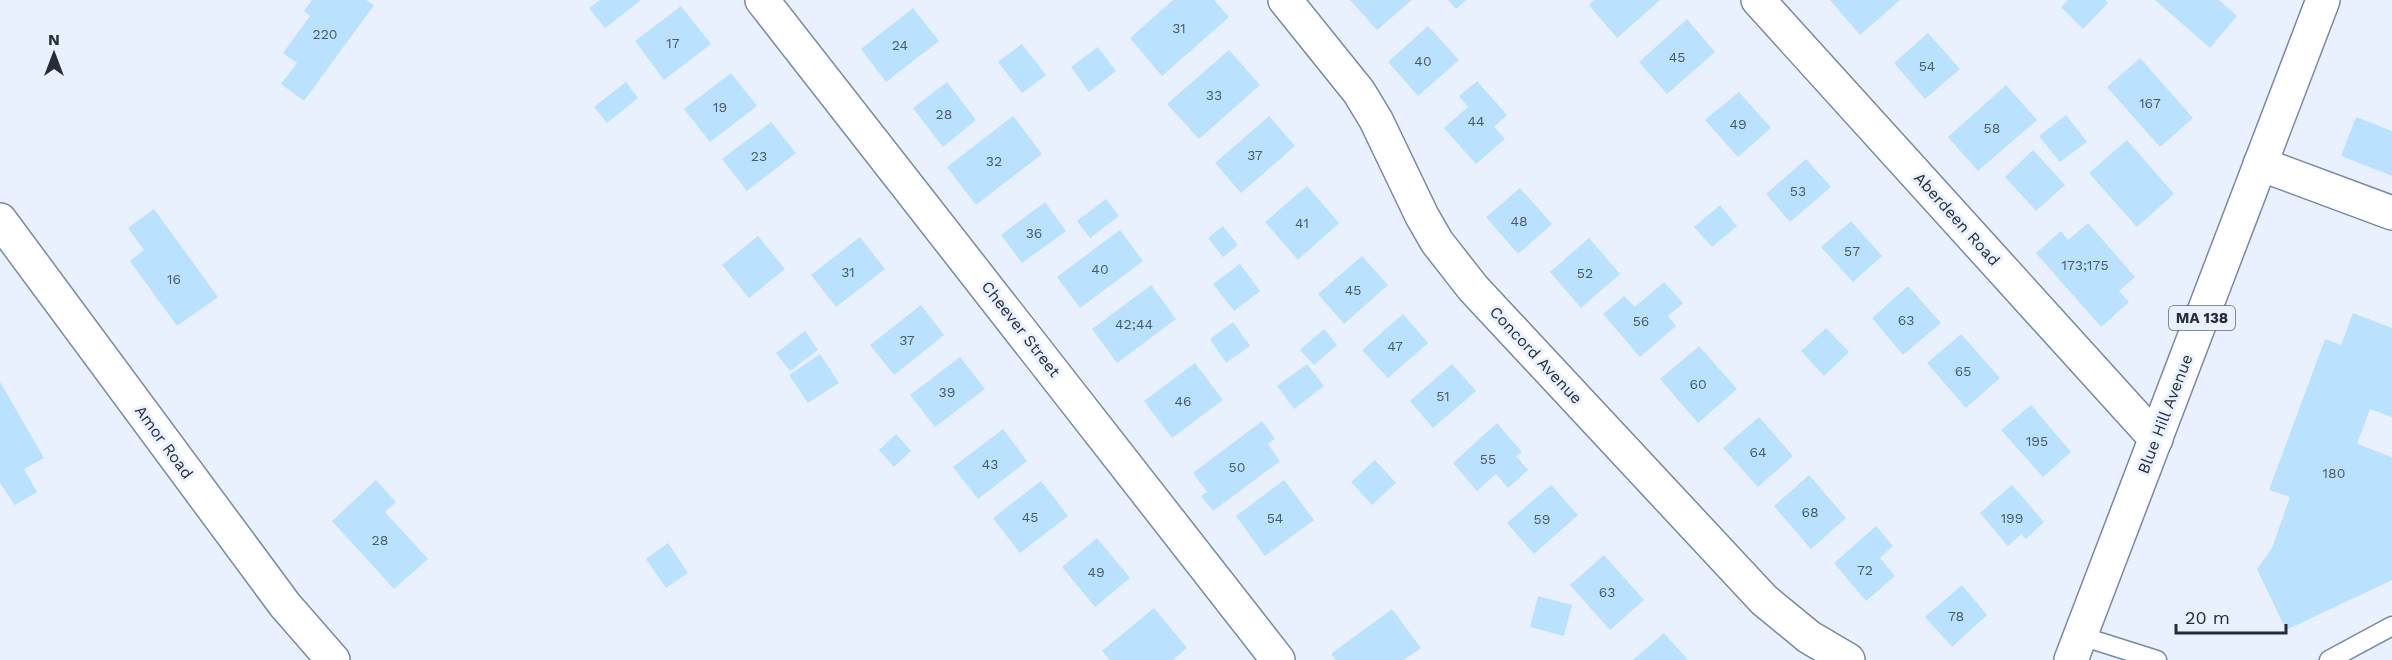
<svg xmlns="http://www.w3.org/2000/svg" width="2392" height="660" font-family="'Work Sans',sans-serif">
  <rect width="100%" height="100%" fill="#e9f1fe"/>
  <!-- building -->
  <path fill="#bae2fe" d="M312,0H366L374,5L304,101L281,84L297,63L283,53L310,16L304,11Z
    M600,0H641L605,28L589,8Z
    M1173,0H1214L1229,17L1162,76L1130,38Z
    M1350,0H1412L1377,30Z
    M1448,0H1466L1456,9Z
    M1594,0H1660L1617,38L1589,5Z
    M1830,0H1900L1860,35Z
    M2068,0H2105L2108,3L2083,29L2061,7Z
    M2155,0H2219L2237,16L2210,48Z
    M681,6L711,44L664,80L635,41Z
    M913,8L939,41L886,82L861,49Z
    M1687,19L1715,52L1667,94L1639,62Z
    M1428,26L1459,60L1418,96L1388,62Z
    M1928,33L1960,69L1925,99L1894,63Z
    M1022,44L1046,75L1022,93L998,62Z
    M1098,47L1116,71L1089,92L1071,67Z
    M1229,50L1260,85L1199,139L1167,104Z
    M2140,58L2193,118L2160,147L2107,87Z
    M731,73L757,106L710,142L684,109Z
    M1477,81L1507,115L1494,127L1505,139L1476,164L1444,128L1468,107L1459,96Z
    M626,82L638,98L607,123L594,107Z
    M947,82L976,120L943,147L913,108Z
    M2006,85L2037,120L1978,171L1948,137Z
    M1739,92L1771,128L1738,157L1705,120Z
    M2066,115L2087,142L2060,162L2039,136Z
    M1013,116L1042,154L976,205L947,167Z
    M1269,116L1295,146L1241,193L1215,163Z
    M2356,117L2392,131V176L2341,156Z
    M771,122L796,153L747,191L722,159Z
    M2127,140L2174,194L2137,227L2089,173Z
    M2033,150L2065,185L2036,211L2005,177Z
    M1806,159L1831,187L1790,222L1766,194Z
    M1307,186L1339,223L1298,260L1265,222Z
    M1520,188L1552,224L1518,254L1486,217Z
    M1106,199L1119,216L1090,238L1077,221Z
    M1045,202L1066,231L1022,263L1001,235Z
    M1720,205L1737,226L1712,247L1694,227Z
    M154,209L218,297L177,326L130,261L144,250L128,228Z
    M1851,221L1882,256L1853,282L1821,247Z
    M2088,223L2135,277L2119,291L2129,302L2101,327L2036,253L2061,231L2068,240Z
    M1223,226L1238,245L1223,257L1208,238Z
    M1120,230L1143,261L1080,308L1057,277Z
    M758,236L785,269L749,298L722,265Z
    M860,237L885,269L836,307L811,275Z
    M1589,238L1620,274L1581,308L1550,272Z
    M1362,256L1388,285L1344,324L1318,294Z
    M1240,264L1260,291L1234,311L1213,284Z
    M1664,282L1683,303L1668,316L1676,326L1640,357L1603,314L1624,296L1635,307Z
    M1151,285L1176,319L1117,363L1092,329Z
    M1908,286L1941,323L1903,355L1872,318Z
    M921,305L944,335L894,375L870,345Z
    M2353,313L2392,328V417L2370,409L2357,444L2392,457V580L2286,630L2257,569L2272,548L2290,497L2269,490L2325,339L2341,345Z
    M1403,314L1428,343L1388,378L1362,350Z
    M1233,322L1250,346L1226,363L1210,339Z
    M1826,328L1849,352L1824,376L1801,351Z
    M1324,329L1337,345L1314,365L1300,350Z
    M805,331L818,350L790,371L776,353Z
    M1961,334L2000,378L1966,408L1927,363Z
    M1699,346L1737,389L1698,423L1660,379Z
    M820,354L839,383L808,403L789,375Z
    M960,357L985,389L935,427L910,395Z
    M1195,363L1223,400L1172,438L1144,401Z
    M1307,364L1324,386L1294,409L1277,386Z
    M1452,364L1476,391L1433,428L1410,401Z
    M0,382L44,458L24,469L37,492L15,505L0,483Z
    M2031,405L2071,452L2043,477L2001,430Z
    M1759,417L1793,456L1758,487L1723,448Z
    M1262,421L1275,439L1268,444L1280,461L1213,511L1201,496L1207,492L1193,473Z
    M1497,423L1522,452L1516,456L1528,470L1508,488L1496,474L1477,491L1453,463Z
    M1003,429L1027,461L978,499L953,467Z
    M896,434L911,451L894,467L879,450Z
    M1375,460L1396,483L1372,505L1351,482Z
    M1809,475L1846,518L1811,549L1774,506Z
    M376,480L396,502L385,512L428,559L394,589L332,521Z
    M1284,480L1314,520L1265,556L1236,516Z
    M1041,481L1068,516L1020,553L993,518Z
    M1551,485L1578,515L1534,554L1507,523Z
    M2012,485L2044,522L2026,539L2021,534L2008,546L1980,513Z
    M1876,526L1893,546L1880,558L1895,576L1866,601L1834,563Z
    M1097,538L1130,578L1095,607L1062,567Z
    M668,543L688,573L666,588L646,559Z
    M1604,555L1644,600L1610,630L1570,585Z
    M1962,585L1987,615L1952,647L1925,617Z
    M1538,596L1572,605L1564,636L1530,627Z
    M1154,608L1187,648L1173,660H1110L1102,651Z
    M1392,609L1421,648L1404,660H1336L1331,654Z
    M1664,633L1688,660H1633Z"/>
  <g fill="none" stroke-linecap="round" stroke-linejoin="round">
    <!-- service casing -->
    <g stroke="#7888a6" stroke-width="21">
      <path id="service" d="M2081,636L2157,660
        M2329,660L2392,626"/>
    </g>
    <!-- minor casing -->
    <g stroke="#7888a6" stroke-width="36">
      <path id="minor" d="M762,0L1278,660
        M1285,0L1359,92L1376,120L1422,216L1437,242L1473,288L1764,600L1809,637L1848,660
        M1758,0L2156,439
        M2260,164L2392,213
        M0,220L285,605L333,660"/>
    </g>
    <!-- trunk casing -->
    <g stroke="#7888a6" stroke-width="36">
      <path id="trunk" d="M2071,660L2323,0"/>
    </g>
    <!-- service -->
    <use href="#service" stroke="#fff" stroke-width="18"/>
    <!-- minor -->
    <use href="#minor" stroke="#fff" stroke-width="33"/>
    <!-- trunk -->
    <use href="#trunk" stroke="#fff" stroke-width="33"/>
  </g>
  <g text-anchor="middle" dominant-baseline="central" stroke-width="6" stroke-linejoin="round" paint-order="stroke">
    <!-- number labels -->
    <g font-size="14" fill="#4b5a6a">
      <text x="1179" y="28">31</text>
      <text x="325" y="34">220</text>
      <text x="673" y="43">17</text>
      <text x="900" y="45">24</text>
      <text x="1677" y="57">45</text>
      <text x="1423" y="61">40</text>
      <text x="1927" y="66">54</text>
      <text x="1214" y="95">33</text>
      <text x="2150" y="103">167</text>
      <text x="720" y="107">19</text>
      <text x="944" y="114">28</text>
      <text x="1476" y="121">44</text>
      <text x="1738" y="124">49</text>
      <text x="1992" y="128">58</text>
      <text x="1255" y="155">37</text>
      <text x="759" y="156">23</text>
      <text x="994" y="161">32</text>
      <text x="1798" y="191">53</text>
      <text x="1519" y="221">48</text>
      <text x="1302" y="223">41</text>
      <text x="1034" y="233">36</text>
      <text x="1852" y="251">57</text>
      <text x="2085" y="265">173;175</text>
      <text x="1100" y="269">40</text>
      <text x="848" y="272">31</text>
      <text x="1585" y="273">52</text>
      <text x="174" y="279">16</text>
      <text x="1353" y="290">45</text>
      <text x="1906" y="320">63</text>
      <text x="1641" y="321">56</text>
      <text x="1134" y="324">42;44</text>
      <text x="907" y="340">37</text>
      <text x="1395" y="346">47</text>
      <text x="1963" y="371">65</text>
      <text x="1698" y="384">60</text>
      <text x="947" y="392">39</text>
      <text x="1443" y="396">51</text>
      <text x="1183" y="401">46</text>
      <text x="2037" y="441">195</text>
      <text x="1758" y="452">64</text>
      <text x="1488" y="459">55</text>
      <text x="990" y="464">43</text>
      <text x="1237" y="467">50</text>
      <text x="2334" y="473">180</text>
      <text x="1810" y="512">68</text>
      <text x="1030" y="517">45</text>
      <text x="1275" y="518">54</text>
      <text x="2012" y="518">199</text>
      <text x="1542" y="519">59</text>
      <text x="380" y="540">28</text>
      <text x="1865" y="570">72</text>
      <text x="1096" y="572">49</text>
      <text x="1607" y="592">63</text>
      <text x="1956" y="616">78</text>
    </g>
    <!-- shield labels -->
    <rect fill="#e9f1fe" stroke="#606774" stroke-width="1.5" x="2169" y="306" width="66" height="24" rx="4.5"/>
    <g font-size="15" font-weight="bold" fill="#262c39">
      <text x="2202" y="318">MA 138</text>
    </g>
    <!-- street labels -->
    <g font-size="16" fill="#262c39" stroke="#e9f1fe">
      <text transform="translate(1957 219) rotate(48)">Aberdeen Road</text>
      <text transform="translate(1021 329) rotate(52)">Cheever Street</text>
      <text transform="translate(1536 355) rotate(47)">Concord Avenue</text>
      <text transform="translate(2165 414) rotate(-69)">Blue Hill Avenue</text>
      <text transform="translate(164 442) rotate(54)">Amor Road</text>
    </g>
  </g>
  <!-- north arrow -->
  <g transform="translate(54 54)" stroke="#e9f1fe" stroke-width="4.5" paint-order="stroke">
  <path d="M0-4.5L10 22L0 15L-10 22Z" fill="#262c39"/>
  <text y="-9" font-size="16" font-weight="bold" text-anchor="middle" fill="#262c39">N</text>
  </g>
  <!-- scale -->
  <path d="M2176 624v9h110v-9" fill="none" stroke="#262c39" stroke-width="3"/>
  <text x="2185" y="624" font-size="18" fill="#262c39" stroke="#e9f1fe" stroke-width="4.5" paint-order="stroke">20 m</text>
</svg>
